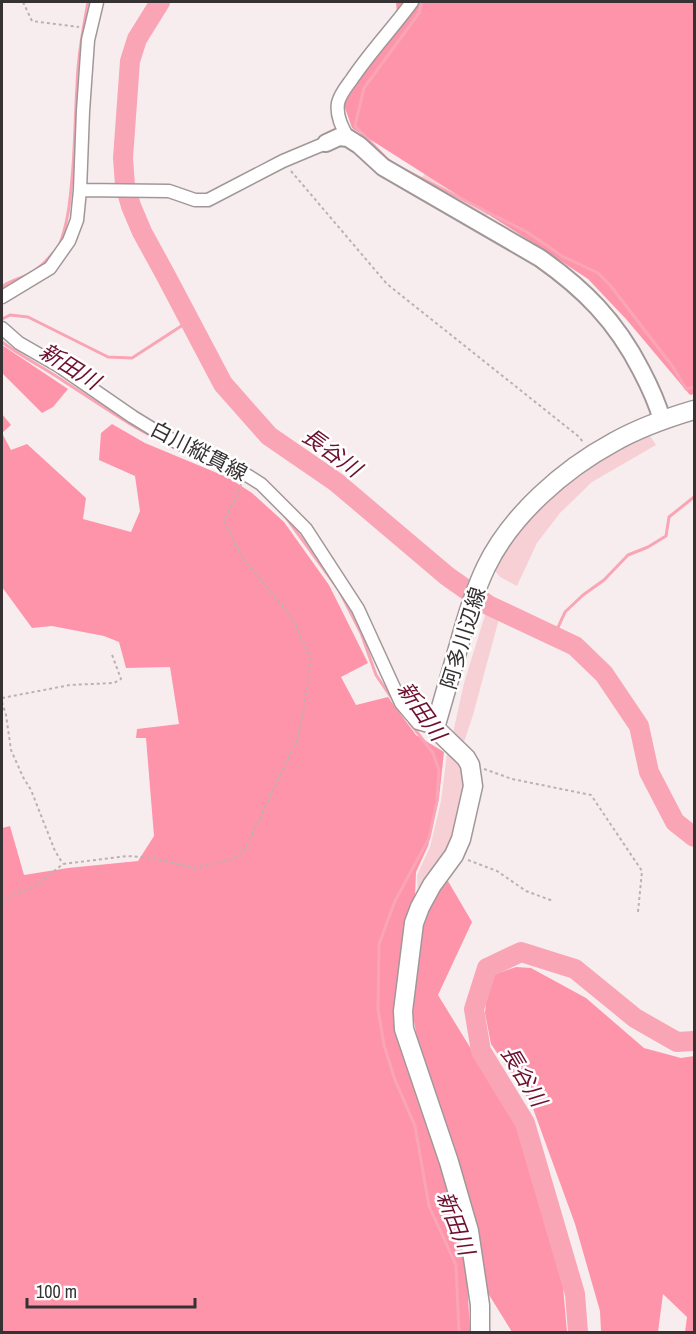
<svg xmlns="http://www.w3.org/2000/svg" width="696" height="1334" font-family="'Archivo Narrow','Noto Sans JP',sans-serif">
  <rect width="100%" height="100%" fill="#f8edee"/>
  <!-- green -->
  <path fill="#f7d0d6" d="M426,173L492,209L487,216L418,181Z
    M650,436L656,445L592,482L560,513L537,543L517,586L500,577L495,571C520,520 564,482 611,453C623,446 637,441 650,436Z
    M486,612L499,619L473,715L464,742L453,733L464,683Z
    M448,746L462,762L466,778L450,848L418,894L417,875L430,847L441,801Z"/>
  <!-- forest -->
  <path fill="#fe94aa" d="M396,2H694V394L690,395L626,319L588,279L535,244L352,128L344,105L347,91L397,14Z
    M2,345L68,389L53,407L42,413L3,374L2,376Z
    M2,414L11,425L2,433L11,450L27,444L86,498L83,519L131,532L140,511L135,476L99,460L101,433L112,424L145,443L229,478L252,493L284,522L329,585L368,663L341,677L356,705L388,697L416,735L444,752L439,798L428,846L416,872L415,896L401,950L393,1020L399,1043L441,1152L458,1214L467,1278L470,1332H2V828L10,826L24,875L68,868L138,861L154,836L146,738H136L137,729L179,724L170,667L126,668L119,642L104,636L52,626L32,628L2,587Z
    M445,876L472,922L438,995L514,1119L531,1170L562,1275L567,1332H512L486,1290L460,1166L418,1045L413,1015L416,959L425,913Z
    M516,967L531,968L586,998L644,1048L681,1058L694,1056V1332H685L687,1317L663,1294L658,1332H601L600,1311L575,1224L531,1103L491,1044L485,1013L487,991L493,975Z"/>
  <g fill="none" stroke-linecap="round" stroke-linejoin="round">
    <!-- stream -->
    <path stroke="#faa5b5" stroke-width="3" d="M391,163L355,126L364,88L419,13L422,2
      M397,166L527,232L562,256L598,273L610,285L673,367L686,389L694,387
      M59,246C68,223 70,202 72,178C75,147 75,116 77,85C78,56 83,29 88,2
      M2,287C10,280 20,279 29,274C39,269 46,261 53,253
      M2,319L10,315L28,317L108,357L132,358L189,321
      M2,342C22,357 45,368 65,382C101,405 135,430 174,447
      M204,461L237,475
      M285,516L339,590L361,633L376,675L395,703
      M554,636L565,612L583,595L604,580L628,555L648,547L666,536L669,517L694,497
      M410,723L433,753L439,770L437,801L429,838L395,901L379,944L378,1009L384,1045L395,1080L415,1126L429,1206L456,1265L459,1332"/>
    <!-- river -->
    <path stroke="#faa5b5" stroke-width="20" d="M160,2L137,39L130,61L123,158L125,185L131,206L142,232L165,274L223,384L269,436L336,482L447,576L488,605L575,646L604,674L639,726L649,772L675,822L694,837
      M578,1332L575,1294L525,1123L481,1051L474,1009L487,968L521,952L575,969L635,1018L677,1042L694,1041"/>
    <!-- minor casing -->
    <g stroke="#a19798" stroke-width="15">
      <path id="minor" d="M348,138C342,127 336,116 338,103C340,94 347,86 352,79C370,52 393,28 412,2
        M80,190L169,191L195,200H208L283,161L326,143
        M2,297L50,268L69,241L77,220L80,190L83,111L88,40L97,2
        M2,328L19,343L59,366L133,417L164,436L191,449L234,467L261,484L306,529L358,609L401,703L418,723L435,728"/>
    </g>
    <!-- tertiary casing -->
    <g stroke="#a19798" stroke-width="20">
      <path id="tertiary" d="M326,143L339,137L348,138L359,145L383,167L540,258C584,289 616,321 641,370C650,387 657,402 662,420"/>
    </g>
    <!-- secondary casing -->
    <g stroke="#a19798" stroke-width="21">
      <path id="secondary" d="M480,1332V1305L469,1231L449,1162L404,1029L403,1011L414,923L420,907L432,885L454,855L461,839L473,786L470,765L466,758L435,728C443,700 451,672 459,645C466,619 474,592 486,567C511,515 564,469 614,442C639,428 667,418 694,410"/>
    </g>
    <!-- path -->
    <path stroke="#bab1b2" stroke-width="2" stroke-dasharray="3 3" stroke-linecap="butt" d="M23,2L32,21L79,27
      M291,171L387,284L578,436L584,443
      M2,698L70,685L114,683L121,679L111,652
      M2,702L6,715L11,750L23,777L31,790L55,851L63,864
      M484,769L512,779L591,795L642,871L638,912
      M468,860L497,871L526,891L553,901
      M2,901L38,884L63,864L127,856L153,858L195,868L233,859L245,849L296,742L302,720L309,674L310,658L297,627L286,610L245,561L234,542L224,520L238,494L241,484"/>
    <!-- minor -->
    <use href="#minor" stroke="#fff" stroke-width="12"/>
    <!-- tertiary -->
    <use href="#tertiary" stroke="#fff" stroke-width="16"/>
    <!-- secondary -->
    <use href="#secondary" stroke="#fff" stroke-width="18"/>
  </g>
  <g text-anchor="middle" dominant-baseline="central" stroke-width="5" stroke-linejoin="round" paint-order="stroke">
    <!-- street labels -->
    <g font-size="21" fill="#363132" stroke="#fff">
      <text transform="translate(199 451) rotate(27)">白川縦貫線</text>
      <text transform="translate(463 638) rotate(-73)">阿多川辺線</text>
    </g>
    <!-- water labels -->
    <g font-size="22" font-style="italic" fill="#6e1030" stroke="#fff">
      <text transform="translate(70 366) rotate(32)">新田川</text>
      <text transform="translate(332 452) rotate(36)">長谷川</text>
      <text transform="translate(422 711) rotate(55)">新田川</text>
      <text transform="translate(524 1076) rotate(59)">長谷川</text>
      <text transform="translate(456 1223) rotate(69)">新田川</text>
    </g>
  </g>
  <!-- border -->
  <rect width="696" height="1334" fill="none" stroke="#363132" stroke-width="6"/>
  <!-- scale -->
  <path d="M27 1298v9h168v-9" fill="none" stroke="#363132" stroke-width="3"/>
  <text x="36" y="1298" font-size="18" fill="#363132" stroke="#ffffff" stroke-width="4.5" paint-order="stroke">100 m</text>
</svg>
